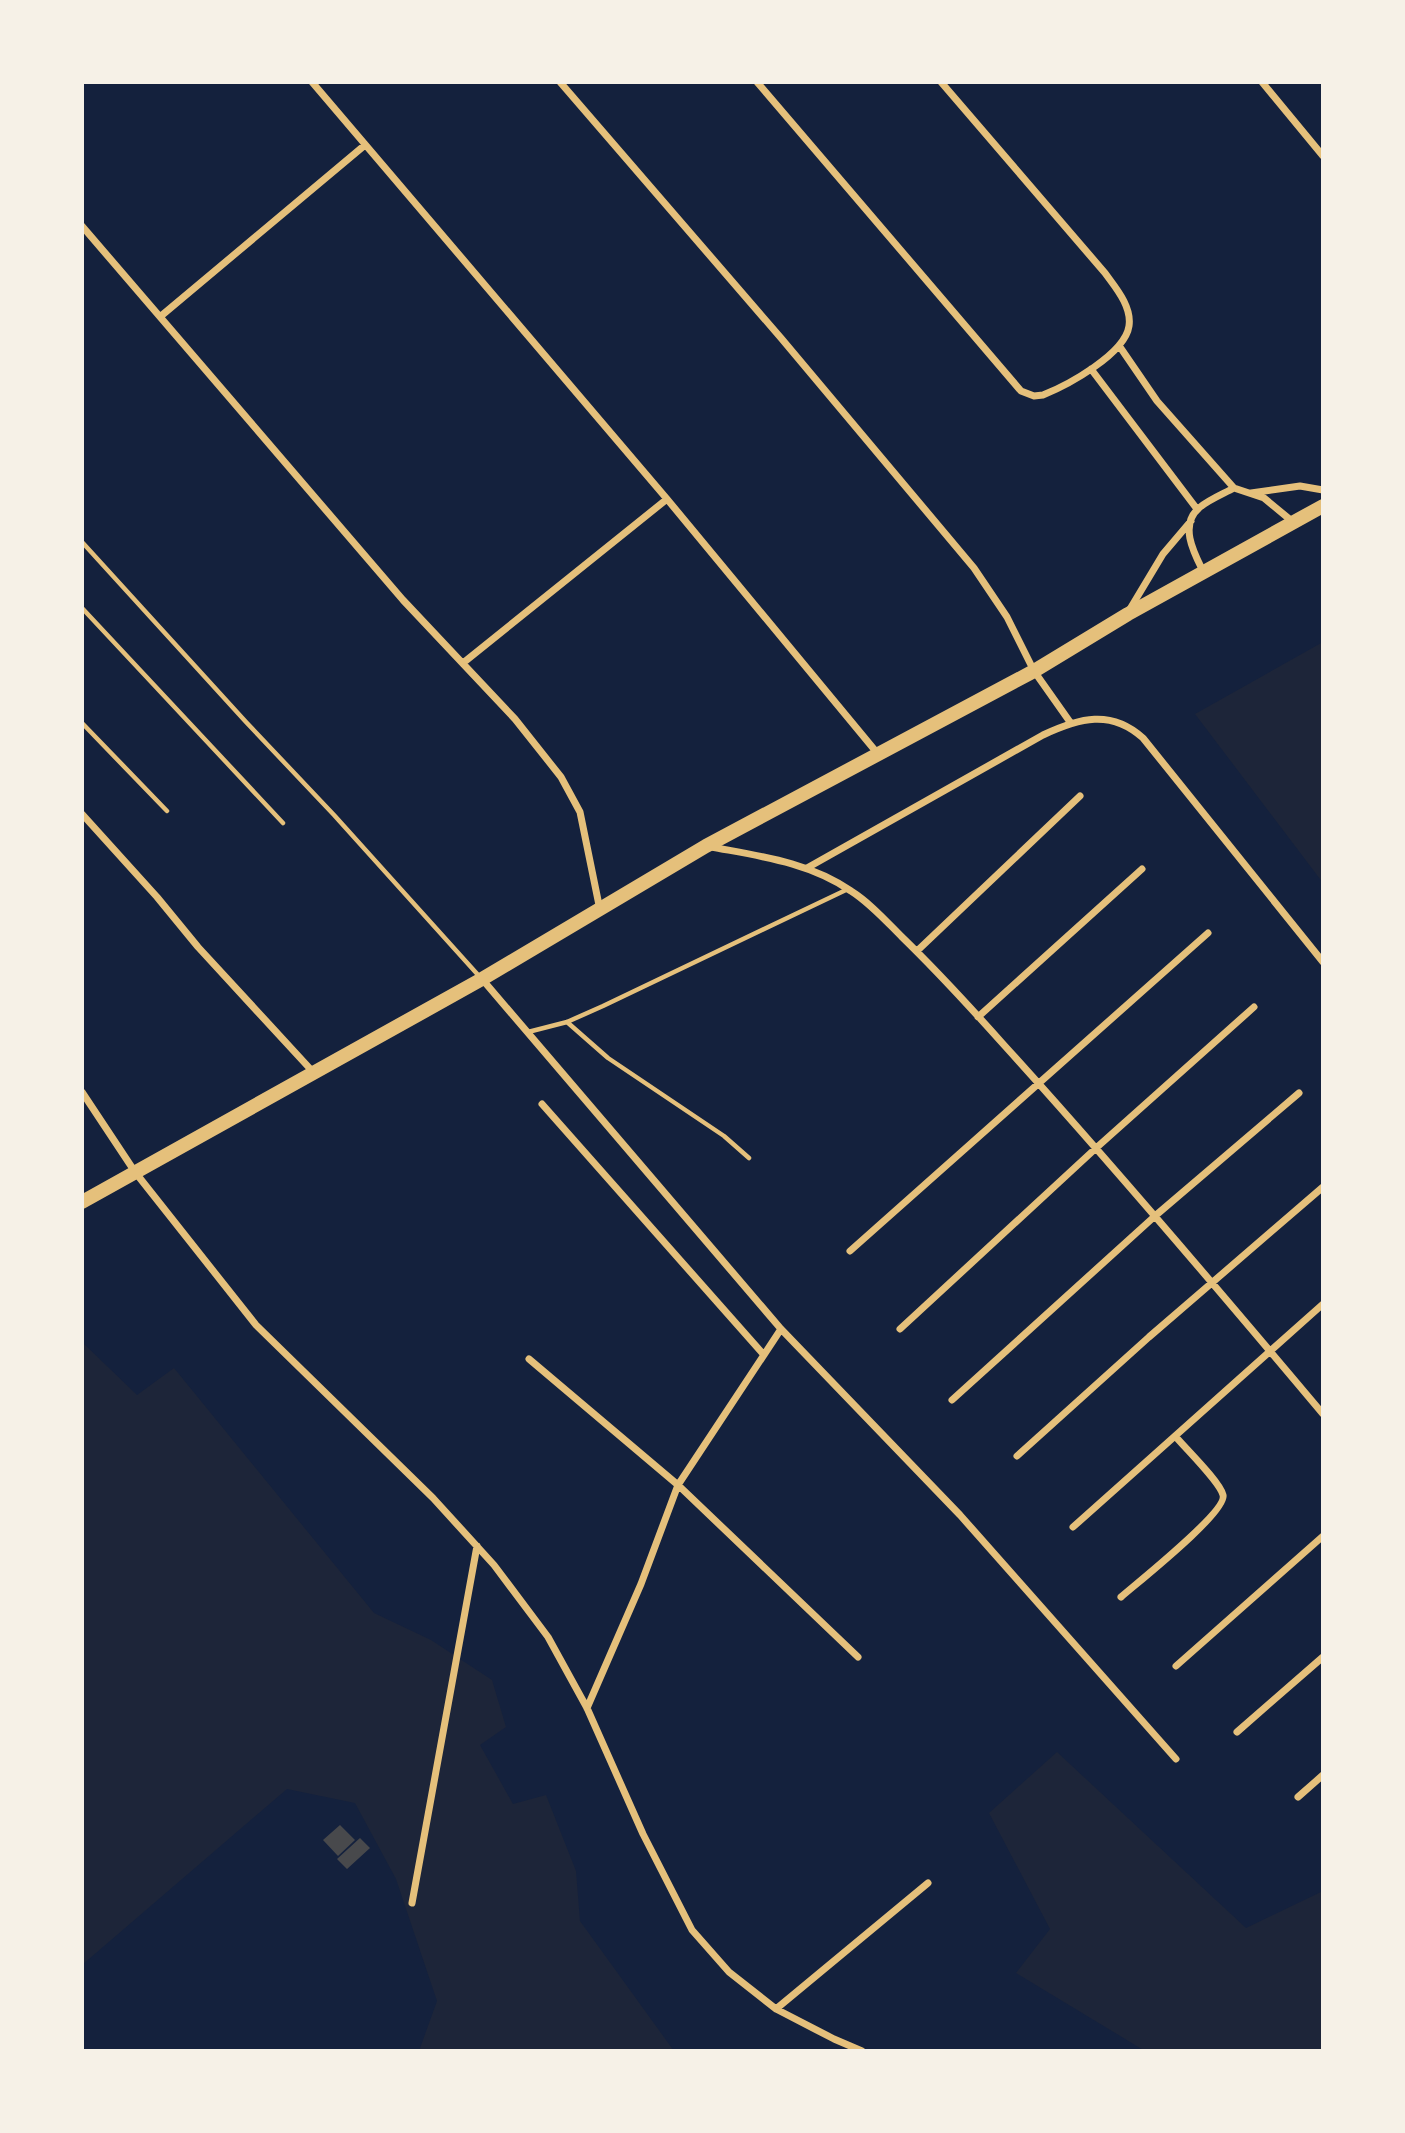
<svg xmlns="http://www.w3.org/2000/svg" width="1405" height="2133" font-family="'Space Grotesk',sans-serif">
  <rect width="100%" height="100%" fill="#14213d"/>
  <!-- green -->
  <path fill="#1d2539" d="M1323,642V883L1195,714Z
    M82,1342L137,1395L174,1368L374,1613L431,1640L492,1680L506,1727L480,1745L513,1804L546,1795L576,1871L580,1921L674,2051H419L437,2001L396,1879L355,1803L287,1789L82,1965Z
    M1057,1752L1246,1928L1323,1891V2051H1145L1016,1973L1050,1929L989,1813Z"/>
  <!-- building -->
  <path fill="#48494c" d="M340,1825L355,1840L338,1856L323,1840Z
    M360,1838L370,1848L347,1869L337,1859Z"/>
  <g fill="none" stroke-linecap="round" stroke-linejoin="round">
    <!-- service -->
    <path stroke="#e5c07b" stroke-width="4.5" d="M82,542L246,722L334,815L479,976
      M82,608L283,823
      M82,723L167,811
      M567,1022L608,1058L724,1136L749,1158
      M528,1032L567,1022L603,1006L848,889"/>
    <!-- minor -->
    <path stroke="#e5c07b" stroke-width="7" d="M312,82L667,499L878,754
      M560,82L781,338L974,568L1007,617L1034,671L1070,722
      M757,82L1021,391L1034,396L1043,395C1068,385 1125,354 1129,326C1132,306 1115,287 1105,273L941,82
      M1262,82L1323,156
      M82,226L403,600L515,719L561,777L580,812L600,910
      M161,316L365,145
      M1120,347L1157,401L1234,488
      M1091,369L1197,509
      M1251,493L1300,486L1323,490
      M1203,571C1194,553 1179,525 1199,508C1208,500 1223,494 1234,488L1264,498L1293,522
      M1130,609L1163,554L1191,521
      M463,663L667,499
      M82,814L157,897L198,947L314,1073
      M711,847C759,856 809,862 851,891C870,903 886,921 902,937C937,971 971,1008 1004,1045C1113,1165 1218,1289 1323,1414
      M807,868L1043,735C1079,718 1111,709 1143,738L1323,962
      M917,951L1080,796
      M482,979L781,1329L960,1515L1176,1759
      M978,1017L1142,869
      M82,1092L135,1172L256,1325L433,1498L494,1565L548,1637L587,1708L643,1834L692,1930L729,1972L776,2009L834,2039L862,2051
      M542,1104L764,1355
      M850,1251L1208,933
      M900,1329L1095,1149L1254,1007
      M529,1359L678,1485L858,1657
      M952,1400L1155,1216L1299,1093
      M1017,1456L1149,1337L1323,1187
      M1073,1527L1323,1304
      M1121,1597C1137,1583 1228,1511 1223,1495C1220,1482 1186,1449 1176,1437
      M1176,1666L1323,1536
      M587,1708L641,1584L678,1485L781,1329
      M1237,1732L1323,1657
      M1298,1797L1323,1775
      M412,1903L477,1546
      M776,2009L928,1883"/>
    <!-- primary -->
    <path stroke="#e5c07b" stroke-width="14" d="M82,1202L482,979L706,846L1034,671L1128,614L1323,506"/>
  </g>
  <!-- border -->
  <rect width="1405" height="2133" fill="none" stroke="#f6f1e7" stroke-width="168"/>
</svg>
